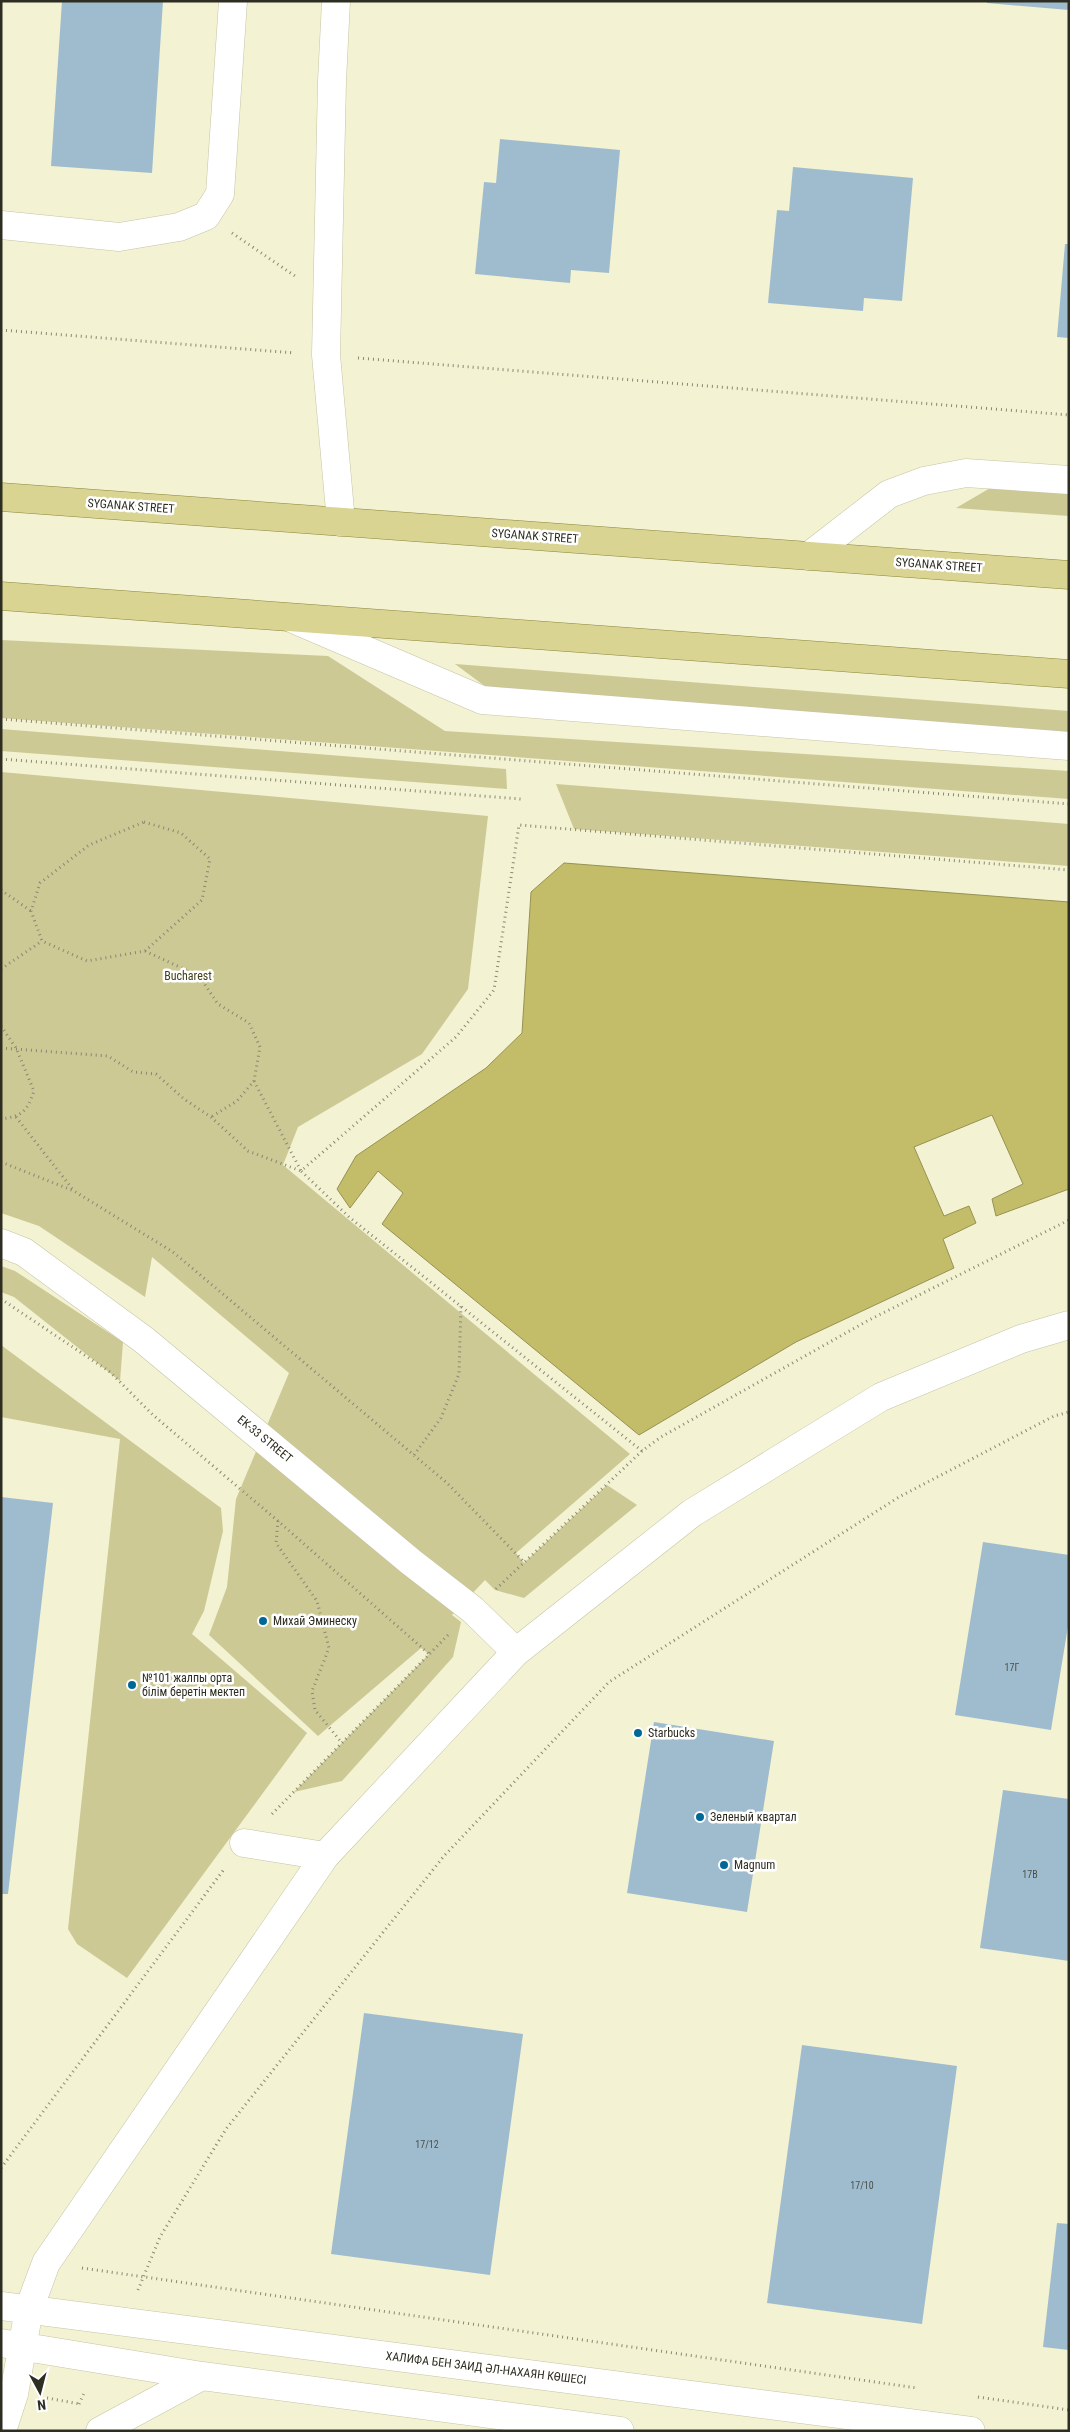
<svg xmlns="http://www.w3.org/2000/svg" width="1070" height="2432" font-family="'Roboto Condensed',sans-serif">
  <rect width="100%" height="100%" fill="#f3f2d2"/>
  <!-- green -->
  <path fill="#ccc995" d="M997,484L1069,490V516L956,508Z
    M1,640L328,656L445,731L1069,771V799L1,718Z
    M455,664L1069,711V733L486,687Z
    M1,729L506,769L507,789L1,751Z
    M1,772L488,816L468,989L422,1054L298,1127L283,1165L630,1454L516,1553L524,1563L607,1485L637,1505L524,1598L495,1590L485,1580L452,1615L461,1622L453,1657L342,1781L294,1792L429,1654L421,1648L318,1736L209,1635L227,1587L236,1499L289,1373L152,1257L145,1297L39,1226L1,1213Z
    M556,784L1069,824V866L574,829Z
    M1,1266L15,1271L123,1342L120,1381L14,1297L1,1292Z
    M1,1345L221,1508L223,1531L204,1611L192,1634L307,1733L127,1978L77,1944L68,1929L120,1439L1,1417Z"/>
  <!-- water -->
  <path fill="#c3bd69" stroke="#969253" d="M564,863L1069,902V1189L996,1216L992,1199L1023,1184L992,1115L914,1147L944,1216L969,1206L976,1223L943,1239L954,1268L796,1342L639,1435L382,1224L403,1193L378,1171L350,1208L337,1189L356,1156L486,1068L522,1033L531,892Z"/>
  <!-- building -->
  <path fill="#9fbccf" d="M62,1H163L152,173L51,166Z
    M987,1H1069V10L987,3Z
    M500,139L620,150L609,273L571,270L570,283L475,274L484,182L496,183Z
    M793,167L913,178L902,301L864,298L863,311L768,303L777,210L789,211Z
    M1065,244H1069V338L1057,337Z
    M1,1497L53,1503L8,1894H1Z
    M983,1542L1069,1555V1620L1051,1730L955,1715Z
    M654,1722L774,1741L747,1912L627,1893Z
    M1003,1790L1069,1799V1961L980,1948Z
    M364,2013L523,2034L490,2275L331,2254Z
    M802,2045L957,2066L922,2324L767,2303Z
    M1057,2223L1069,2224V2350L1043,2347Z"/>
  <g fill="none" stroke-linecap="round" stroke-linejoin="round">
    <!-- minor casing -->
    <g stroke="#c6c4a5" stroke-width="29">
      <path id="minor" d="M336,1L332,81L326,355L341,522
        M1,225L119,237L179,227L206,216L220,194L233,1
        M809,556L889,494L924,481L966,473L1069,480
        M293,619L482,700L1069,746
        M1,1243L24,1252L144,1340L411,1562L473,1610L516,1652
        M244,1843L325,1856L516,1652L692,1513L881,1397L1021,1339L1069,1325
        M1,2306L971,2431
        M1,2343L202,2376L620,2431
        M2,2431L14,2394L29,2309L46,2263L325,1856
        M100,2431L202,2376"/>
    </g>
    <!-- major casing -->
    <g stroke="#8c873b" stroke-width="29">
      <path id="major" d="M1,497L1069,575
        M1,596L1069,674"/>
    </g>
    <!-- path -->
    <path stroke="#898873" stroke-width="3" stroke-dasharray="1 4" stroke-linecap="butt" d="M232,233L295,276
      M1,330L295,353
      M358,358L1069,415
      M1,719L1069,804
      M1,759L521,799
      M144,822L181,833L210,859L202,900L145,951L87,961L42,941L31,911L40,883L89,845Z
      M1,890L31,911
      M145,951L199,976L218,1004L249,1023L260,1047L254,1081L237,1101L211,1117
      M1,969L42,941
      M1,1026L16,1048L34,1091C27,1111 23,1116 1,1119
      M1,1048L108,1056L133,1072L156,1074L184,1099L211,1117L248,1151L301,1171
      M254,1081L301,1171
      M16,1117L74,1191
      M1,1162L74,1191L173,1252L447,1483L525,1563
      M1,1299L110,1372L153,1415L278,1521L429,1654
      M642,1451L349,1217L301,1171L456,1037L494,990L519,825L1069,870
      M414,1455L441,1418L459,1374L461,1306
      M278,1521L276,1543L317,1601L329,1648L312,1691L315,1710L342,1743
      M496,1589L642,1451L661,1437L869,1320L1069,1220
      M272,1814L450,1633
      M1,2168L225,1868
      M82,2268L917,2388
      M138,2290L160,2237L226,2129L444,1856L609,1682L899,1497L1054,1416L1069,1412
      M978,2397L1069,2410
      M47,2398L80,2404
      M79,2404L85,2391"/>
    <!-- minor -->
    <use href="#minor" stroke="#fff" stroke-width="28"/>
    <!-- major -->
    <use href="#major" stroke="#d9d492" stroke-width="28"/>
  </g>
  <!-- markers -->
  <g fill="#006896" stroke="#fff" stroke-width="2">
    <circle cx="263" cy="1621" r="5"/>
    <circle cx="132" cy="1685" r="5"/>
    <circle cx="638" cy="1733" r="5"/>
    <circle cx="700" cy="1817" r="5"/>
    <circle cx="724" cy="1865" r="5"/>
  </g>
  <g text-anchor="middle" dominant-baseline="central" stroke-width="5" stroke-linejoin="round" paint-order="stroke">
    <!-- number labels -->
    <g font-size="10" fill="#4a514c">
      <text x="1012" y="1667">17Г</text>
      <text x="1030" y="1874">17В</text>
      <text x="427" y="2144">17/12</text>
      <text x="862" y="2185">17/10</text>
    </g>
    <!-- street labels -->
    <g font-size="12" fill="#2e2d21" stroke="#fff">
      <text transform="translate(131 506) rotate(4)">SYGANAK STREET</text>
      <text transform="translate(535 536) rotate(4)">SYGANAK STREET</text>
      <text transform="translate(939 565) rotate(4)">SYGANAK STREET</text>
      <text transform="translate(265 1439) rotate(39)">EK-33 STREET</text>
      <text transform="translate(486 2368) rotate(7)">ХАЛИФА БЕН ЗАИД ӘЛ-НАХАЯН КӨШЕСІ</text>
    </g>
    <!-- park labels -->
    <g font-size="12" fill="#413e1a" stroke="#fff">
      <text x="188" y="976">Bucharest</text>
    </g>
    <!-- poi labels -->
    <g font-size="12" fill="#2e2d21" stroke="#fff" text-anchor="start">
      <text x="273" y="1621">Михай Эминеску</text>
      <text x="142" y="1678">№101 жалпы орта<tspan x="142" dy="14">білім беретін мектеп</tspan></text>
      <text x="648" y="1733">Starbucks</text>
      <text x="710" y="1817">Зеленый квартал</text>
      <text x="734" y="1865">Magnum</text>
    </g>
  </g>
  <!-- border -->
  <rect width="1070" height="2432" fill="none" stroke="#2e2d21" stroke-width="5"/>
  <!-- north arrow -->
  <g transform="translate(40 2392) rotate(173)" stroke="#ffffff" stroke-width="4" paint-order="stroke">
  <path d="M0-4L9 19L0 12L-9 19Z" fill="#2e2d21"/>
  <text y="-8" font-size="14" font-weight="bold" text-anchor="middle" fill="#2e2d21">N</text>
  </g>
</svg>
